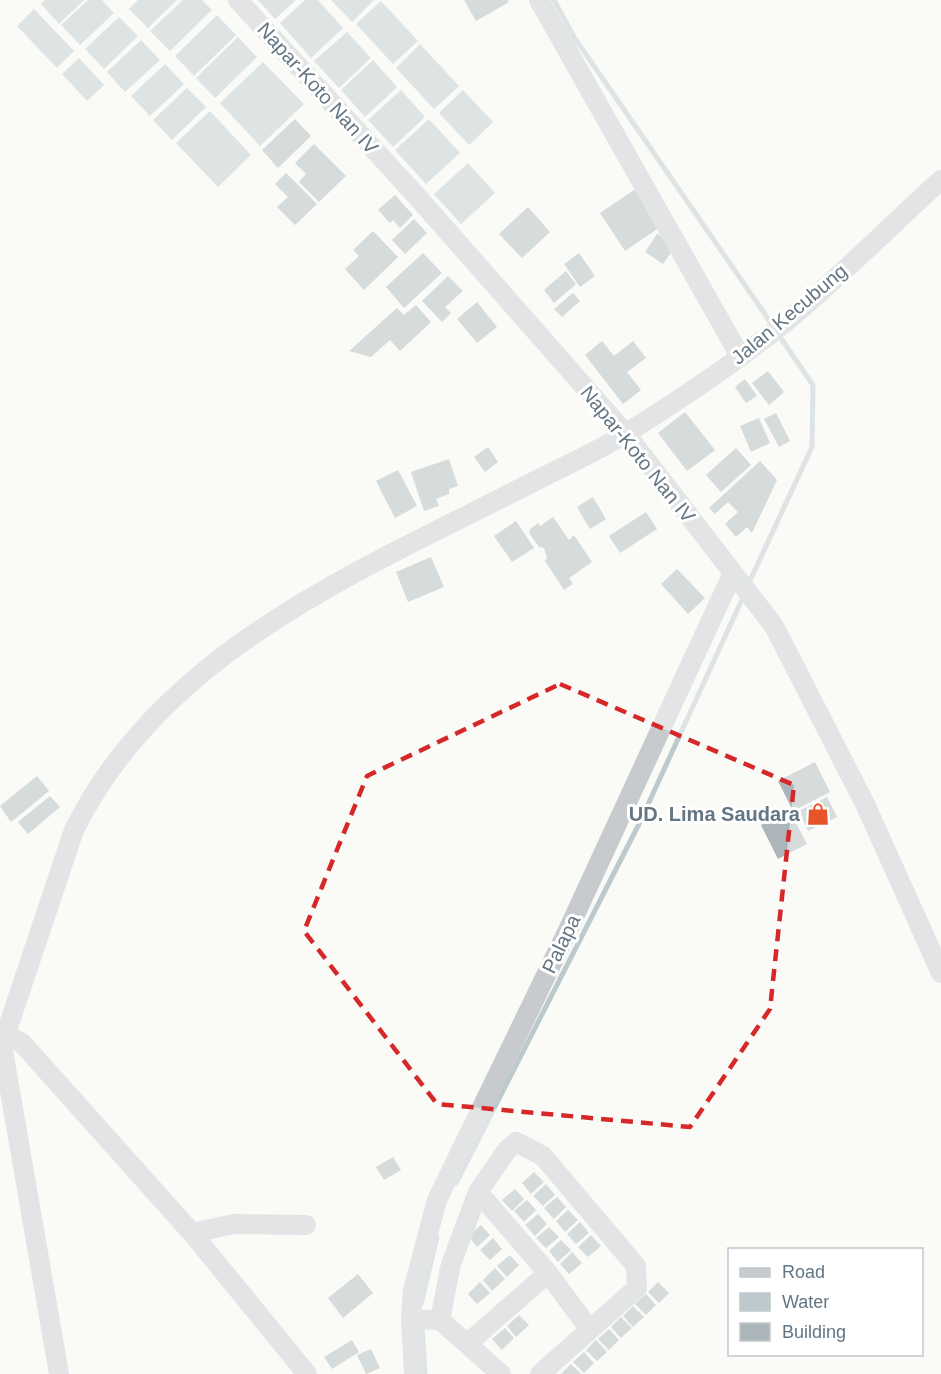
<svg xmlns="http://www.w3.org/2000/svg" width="941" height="1374" font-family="Helvetica,sans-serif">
  <rect width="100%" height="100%" fill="#fafaf7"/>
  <!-- water -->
  <path fill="#bdcacd" d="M45,0H84L59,24L41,4Z
    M88,0H102L114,13L80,45L61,25Z
    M138,0H177L148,28L129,9Z
    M183,0H202L212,10L170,51L150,31Z
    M258,0H296L275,19Z
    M305,0H318L343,28L311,58L280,23Z
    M331,0H374L352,22Z
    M381,1L418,41L393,64L356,24Z
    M34,9L74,51L57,68L17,26Z
    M217,15L236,35L194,76L175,56Z
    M119,17L138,36L104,69L85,49Z
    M347,32L371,58L339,88L314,61Z
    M238,37L257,57L215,98L196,78Z
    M141,40L160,60L125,92L107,72Z
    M420,44L459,86L434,109L396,68Z
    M79,58L104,85L87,101L62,74Z
    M373,60L397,87L365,117L341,90Z
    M263,62L304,104L260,146L220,103Z
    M165,64L184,84L150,116L131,96Z
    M187,88L206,107L172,140L153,120Z
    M401,90L425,117L393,147L368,120Z
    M463,90L493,122L469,145L439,113Z
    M210,111L251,155L218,187L176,143Z
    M429,119L460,153L426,184L395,150Z
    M468,163L495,193L461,224L434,194Z"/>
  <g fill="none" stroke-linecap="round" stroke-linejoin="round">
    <!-- stream -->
    <path stroke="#bdcacd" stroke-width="5" d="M554,0L574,37L773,326
      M748,585L812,447L813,385L778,334
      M456,1183L639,824L745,593
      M421,1304L437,1237
      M422,1325L425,1374"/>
  </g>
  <!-- building -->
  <path fill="#acb5ba" d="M464,0H507L509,2L476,21Z
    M295,119L311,136L278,168L262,150Z
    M314,144L346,176L319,202L299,182L306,174L295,163Z
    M286,173L317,204L295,225L277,207L288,197L275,184Z
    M637,188L663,225L625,251L600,213Z
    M395,195L413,215L400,228L393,220L390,223L378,210Z
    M528,207L550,232L522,258L499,234Z
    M414,219L427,233L405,254L392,240Z
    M373,231L398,257L364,290L345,269L359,256L353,250Z
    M657,234L676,245L663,264L645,252Z
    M423,253L442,273L404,308L386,287Z
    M579,253L595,276L580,287L564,264Z
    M566,271L576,284L554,303L544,290Z
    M448,276L463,291L445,307L451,313L442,322L422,301Z
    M573,293L580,301L562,317L554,309Z
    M477,302L497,327L477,343L457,319Z
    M416,305L431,322L400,351L390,340L371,357L349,351L397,308L404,315Z
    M602,341L614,356L633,341L646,358L627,372L641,390L623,404L585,355Z
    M768,371L784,392L769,405L752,383Z
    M745,379L757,396L746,403L735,387Z
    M685,412L715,450L687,471L658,433Z
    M776,413L790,441L779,447L764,419Z
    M759,418L770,443L751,452L740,426Z
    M488,447L498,462L485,472L474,457Z
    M736,448L751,465L721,492L706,475Z
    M449,459L458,486L449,489V494L436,499L439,506L424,511L411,472Z
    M760,461L777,480L752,533L747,527L736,537L725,524L738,512L728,502L715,514L709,508Z
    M398,470L417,506L395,518L376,481Z
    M593,497L606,519L590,529L577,507Z
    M646,512L657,529L620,553L609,536Z
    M553,517L569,540L574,535L592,562L569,578L573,584L564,590L545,561L547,558L544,548L539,547L529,533L530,529L538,523L540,526Z
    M516,521L534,548L512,562L494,536Z
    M431,557L444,587L408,602L396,572Z
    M677,569L705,598L688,614L661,584Z
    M815,762L830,792L793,811L778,781Z
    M37,776L49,791L11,822L0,806Z
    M50,796L60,807L28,834L18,822Z
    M827,797L837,817L808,831L799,811Z
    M789,810L807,844L778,859L761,825Z
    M393,1157L401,1170L384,1180L376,1167Z
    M534,1172L544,1182L531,1194L522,1183Z
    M546,1184L555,1195L543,1206L533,1196Z
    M515,1189L524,1199L512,1211L502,1200Z
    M557,1197L566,1207L554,1219L544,1208Z
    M527,1200L536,1210L524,1222L514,1211Z
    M568,1210L578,1220L565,1232L556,1221Z
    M538,1214L547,1224L535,1236L525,1225Z
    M580,1222L589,1233L576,1244L567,1234Z
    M481,1225L490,1235L477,1247L468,1236Z
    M549,1227L559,1237L546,1248L536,1238Z
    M591,1235L601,1246L588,1257L578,1247Z
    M493,1238L502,1249L490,1260L480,1250Z
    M561,1240L571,1250L558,1262L549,1251Z
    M572,1252L582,1263L569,1274L560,1264Z
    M510,1255L519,1265L507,1277L497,1266Z
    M495,1268L505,1279L492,1291L483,1280Z
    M358,1274L373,1293L343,1318L328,1298Z
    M480,1282L490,1293L477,1304L468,1294Z
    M658,1282L669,1293L659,1303L648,1292Z
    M646,1294L656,1305L646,1315L635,1304Z
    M633,1306L644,1317L633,1327L623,1316Z
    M519,1315L529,1325L516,1337L507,1326Z
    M621,1317L632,1328L621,1338L611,1327Z
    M505,1328L514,1338L502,1350L492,1339Z
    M609,1329L619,1340L609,1350L598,1339Z
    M352,1340L359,1352L332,1369L324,1357Z
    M596,1340L607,1352L597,1361L586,1350Z
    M371,1349L380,1368L366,1374L357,1355Z
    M584,1352L594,1363L584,1373L573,1362Z
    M571,1364L581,1374H561Z"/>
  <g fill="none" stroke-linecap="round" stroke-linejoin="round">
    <!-- minor -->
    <path stroke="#c7cbce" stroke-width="20" d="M238,0L421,201L626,434L774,626L866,806L941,973
      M539,0L740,356
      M0,1032L22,1043L192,1233L307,1374
      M478,1192L507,1150L516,1142L543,1156L636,1266L637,1288L540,1374
      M192,1233L234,1224L306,1225
      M411,1319L440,1320L501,1374
      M440,1320L451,1264L478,1192L548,1273L590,1330
      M467,1344L548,1273
      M59,1374L2,1045L74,830C164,648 365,569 535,481C566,465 599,451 628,432C681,399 733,364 782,325C837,280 888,228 941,180
      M414,1374L411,1319L413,1290L437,1200L568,930L732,575"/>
  </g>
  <!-- marked area -->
  <path d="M0 0H941V1374H0ZM560,684L794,785L770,1009L690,1127L437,1104L304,931L367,776Z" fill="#fafaf7" fill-opacity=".55" fill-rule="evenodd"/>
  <path fill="none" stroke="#d62828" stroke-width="4.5" stroke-dasharray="12 8" stroke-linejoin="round" d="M560,684L794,785L770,1009L690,1127L437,1104L304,931L367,776Z"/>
  <!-- icons -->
  <defs>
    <g id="shop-bare" transform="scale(1.8)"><path d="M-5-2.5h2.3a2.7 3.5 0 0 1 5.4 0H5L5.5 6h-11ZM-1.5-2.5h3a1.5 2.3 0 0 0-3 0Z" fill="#e7542a" stroke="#fff" stroke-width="2.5" paint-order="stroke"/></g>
  </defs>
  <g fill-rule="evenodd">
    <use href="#shop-bare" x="818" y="814"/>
  </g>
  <g text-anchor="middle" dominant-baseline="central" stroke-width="6" stroke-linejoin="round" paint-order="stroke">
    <!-- street labels -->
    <g font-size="20" fill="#647683" stroke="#fff">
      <text transform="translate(318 88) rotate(48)">Napar-Koto Nan IV</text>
      <text transform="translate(789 314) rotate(-40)">Jalan Kecubung</text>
      <text transform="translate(638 454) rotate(51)">Napar-Koto Nan IV</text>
      <text transform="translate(561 944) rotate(-64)">Palapa</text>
    </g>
    <!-- poi labels -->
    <g font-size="20" font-weight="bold" fill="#647683" stroke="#fff" text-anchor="end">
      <text x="800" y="814">UD. Lima Saudara</text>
    </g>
  </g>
  <!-- legend -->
  <rect x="728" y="1248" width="195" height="108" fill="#ffffff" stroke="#c1c8cd" stroke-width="1.5"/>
  <rect x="740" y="1268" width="30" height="9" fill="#c7cbce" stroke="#c1c8cd" stroke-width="1.5"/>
  <text x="782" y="1278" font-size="18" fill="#647683">Road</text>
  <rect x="740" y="1293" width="30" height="18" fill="#bdcacd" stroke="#c1c8cd" stroke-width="1.5"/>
  <text x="782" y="1308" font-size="18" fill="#647683">Water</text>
  <rect x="740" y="1323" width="30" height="18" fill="#acb5ba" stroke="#c1c8cd" stroke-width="1.5"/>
  <text x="782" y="1338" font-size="18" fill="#647683">Building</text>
</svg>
